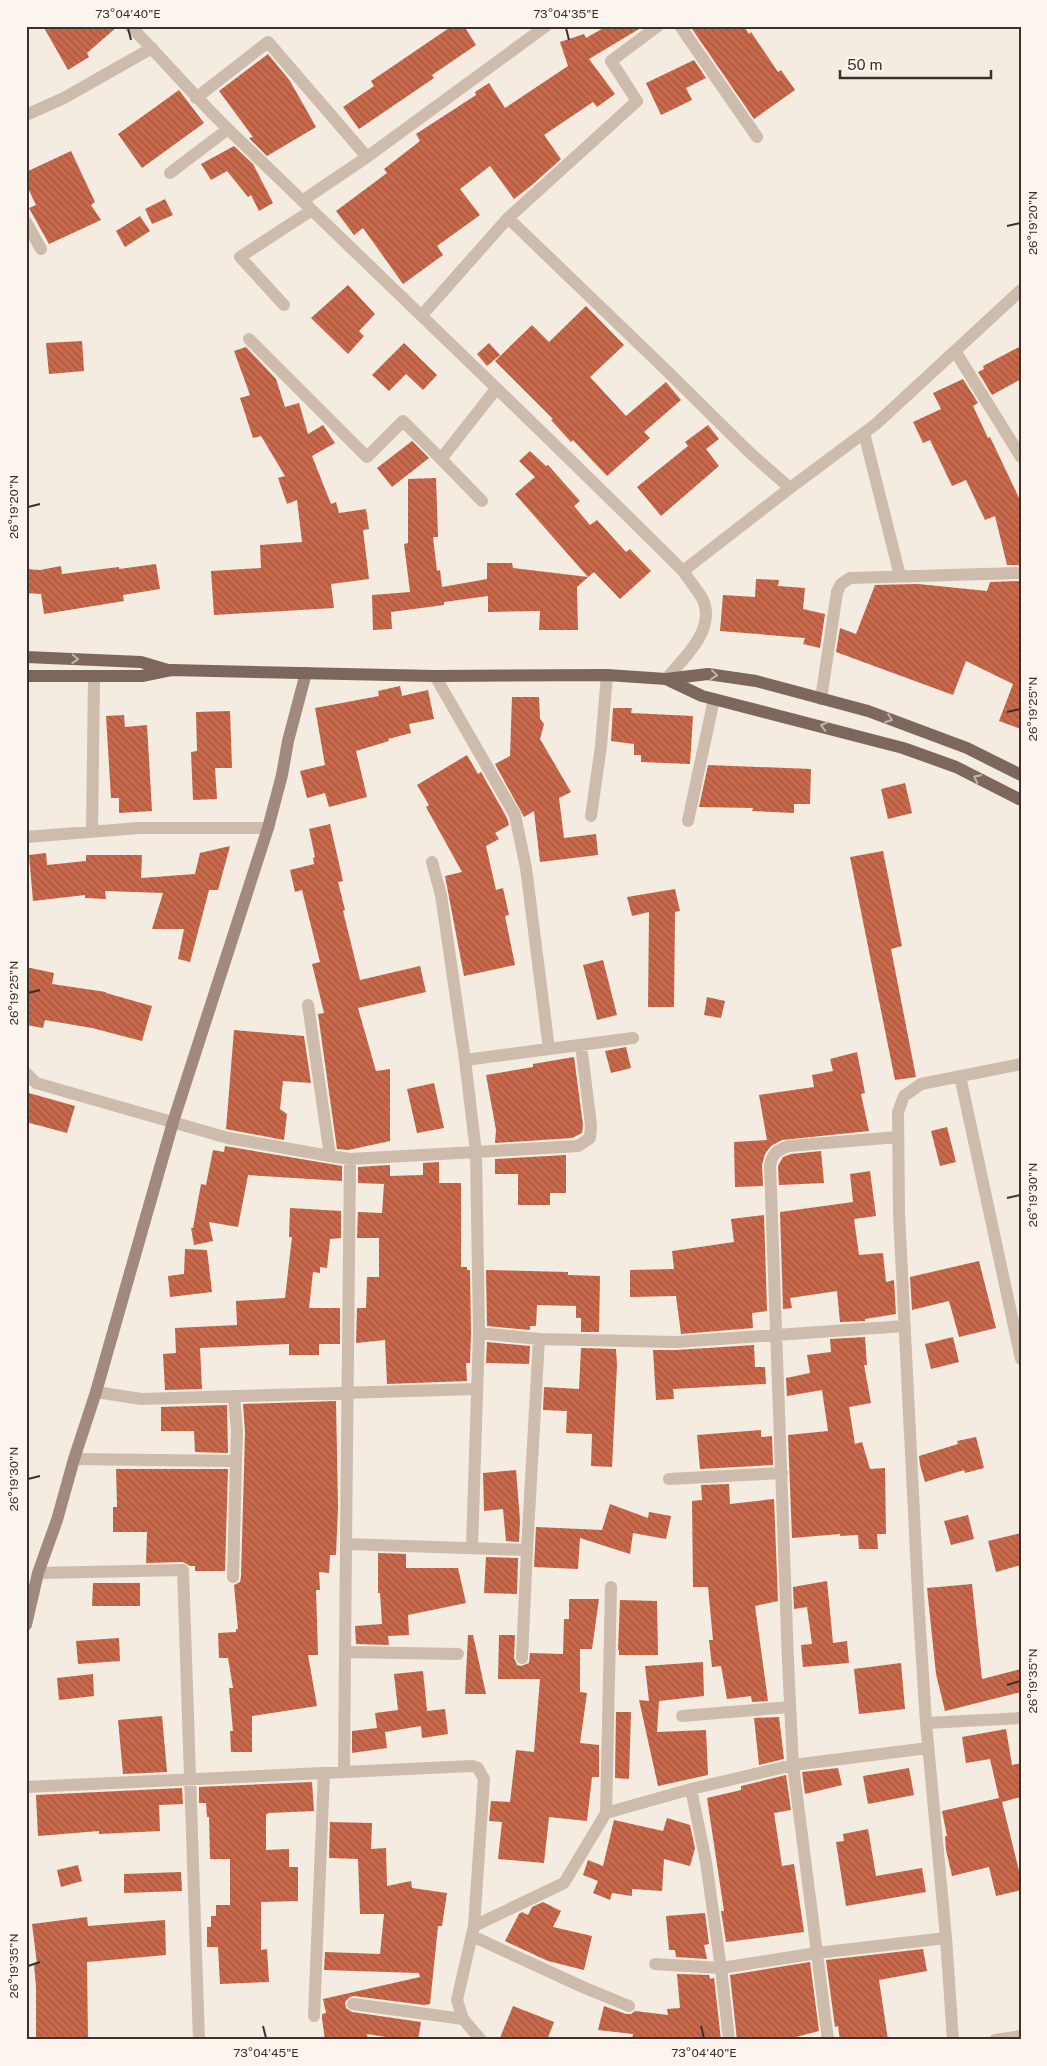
<svg xmlns="http://www.w3.org/2000/svg" width="1047" height="2066" font-family="'Public Sans',sans-serif">
  <defs>
    <pattern id="building-back-hatch" width="6" height="6" patternUnits="userSpaceOnUse" patternTransform="scale(1.25)"><rect width="6" height="6" fill="#c8694b"/><path d="M-1 5l2 2M0 0l6 6M5-1l2 2" fill="none" stroke="#a4573f"/></pattern>
  </defs>
  <rect width="100%" height="100%" fill="#f4ebe1"/>
  <!-- building -->
  <path fill="url(#building-back-hatch)" d="M43,26H118L87,53L89,57L68,70Z
    M452,26H464L476,45L432,75L434,78L359,129L343,107L374,86L371,81Z
    M607,26H644L589,59L615,94L597,107L593,102L544,135L561,159L532,185L514,199L490,166L460,189L480,215L437,246L443,255L403,284L363,228L354,235L336,211L387,173L384,169L420,141L416,134L476,95L475,92L489,83L505,108L568,66L560,42L584,34L586,38Z
    M690,26H744L749,34L751,32L778,72L781,70L795,90L754,119Z
    M268,54L290,81L316,127L267,156L249,138L253,137L219,91Z
    M694,60L706,78L686,88L692,100L661,115L646,83Z
    M179,90L204,123L142,168L118,134Z
    M234,146L253,164L273,203L259,211L251,195L248,197L227,171L211,180L201,164Z
    M71,151L95,202L91,205L101,220L49,244L29,208L36,205L26,184V172Z
    M165,199L173,215L152,224L145,209Z
    M140,216L150,231L125,247L116,231Z
    M348,285L375,314L359,331L364,336L348,354L311,318Z
    M586,306L624,345L590,377L626,416L666,382L681,400L644,432L650,438L607,476L573,440L571,442L551,420L553,419L495,361L532,325L549,342Z
    M82,341L84,371L49,374L46,343Z
    M404,343L437,375L423,390L406,374L389,391L372,375Z
    M489,343L500,355L487,366L477,354Z
    M1021,346V379L992,395L978,372L984,369L983,366Z
    M246,347L276,379L285,407L299,403L308,434L323,425L335,443L312,456L331,504L336,502L339,513L366,509L369,529L363,530L369,579L331,584L334,608L214,615L211,571L261,568L260,545L302,542L297,500L287,504L278,478L285,476L261,436L253,438L240,398L250,395L234,351Z
    M963,379L978,403L973,406L988,438L990,437L1021,502V565H1007L995,516L985,520L966,480L952,486L930,440L923,443L913,422L941,409L933,393Z
    M708,425L719,439L706,449L719,466L661,516L637,487L688,446L685,442Z
    M412,441L429,458L392,487L377,468Z
    M530,451L546,466L548,465L580,501L574,506L590,525L597,520L626,552L630,549L651,571L620,599L594,572L577,587L578,630H539L540,611L488,612V596L444,602V605L391,612L392,629L373,630L372,595L410,592L404,544L408,543V479L436,478L438,537H433L437,571L440,570L442,587L487,579V563H512L513,568L588,577L515,494L535,477L519,461Z
    M156,564L160,589L123,595L124,601L44,614L41,594L26,593V569L40,570L61,566L62,574L119,567V569Z
    M756,579L779,580L778,586L805,588L803,609L825,614L820,648L803,644L805,638L720,631L723,595L755,597Z
    M1021,581V729L999,721L1013,684L966,661L953,695L836,652L840,628L856,634L875,585L918,584L987,591L990,582Z
    M400,686L402,696L428,690L434,719L409,724L411,733L388,739L389,741L356,751L367,797L329,807L325,793L307,798L300,771L325,765L315,708L379,696L378,691Z
    M512,697H539L540,719L544,724L540,739L571,792L559,798L564,838L596,834L598,855L540,862L534,811L524,817L495,764L510,756Z
    M613,708H632L631,713L693,716L690,764L641,762V755H634V744L611,741Z
    M230,711L232,768H215L217,799L193,800L191,752L197,751L196,712Z
    M124,715L125,727L147,725L152,811L119,813V798H111L106,716Z
    M467,755L478,774L481,772L507,818L509,825L495,833L499,839L486,846L496,890L503,888L509,915L505,916L515,965L464,976L445,876L462,872L426,807L429,805L417,785Z
    M708,765L811,769L810,804H794V813L752,811L753,808L699,807Z
    M905,783L912,813L888,819L881,789Z
    M330,824L343,881L338,882L345,910L343,911L360,980L420,966L426,992L358,1008L376,1071L390,1069V1141L348,1150L337,1149L318,1014L324,1013L312,964L320,962L302,890L295,892L290,870L314,864L313,858L315,857L309,829Z
    M230,846L218,890H209L190,962L178,959L184,929H152L163,893L105,891L106,899L85,898V895L33,901L29,855L46,853L47,865L86,861V855H142L141,878L195,874L200,853Z
    M883,851L902,946L891,949L916,1077L895,1080L850,857Z
    M675,889L680,911L675,912L674,1007H648L649,912L632,916L627,897Z
    M603,960L617,1015L597,1020L583,965Z
    M26,967L54,973L52,984L106,992V993L152,1006L142,1041L92,1028L45,1020L43,1028L26,1025Z
    M707,997L725,1001L721,1018L704,1015Z
    M234,1030L304,1036L311,1083L283,1081L280,1109L287,1114L284,1140L226,1129Z
    M626,1047L631,1068L611,1073L605,1051Z
    M857,1052L865,1093L861,1094L869,1131L782,1140L771,1146L765,1154L762,1165L763,1186L735,1187L734,1142L767,1140L759,1095L814,1087L812,1075L833,1071L830,1059Z
    M574,1057L583,1125L582,1133L572,1138L495,1143L496,1130L486,1075L533,1067V1064Z
    M434,1083L444,1128L417,1133L407,1089Z
    M29,1093L75,1106L67,1133L26,1122V1103Z
    M947,1127L956,1162L940,1166L931,1131Z
    M225,1146L342,1166V1181L248,1175L238,1227L209,1222L213,1241L194,1245L191,1228H193L201,1184L206,1185L213,1150L224,1152Z
    M821,1151L824,1183L779,1185L778,1166L783,1157L791,1154Z
    M566,1155V1193H550V1205H518V1174H495V1159Z
    M439,1162V1183H461V1267H467V1270H470L471,1333L470,1363H466L467,1381L387,1384L385,1340L356,1343L357,1308H366L367,1277H379V1238H357L358,1212L382,1213L384,1184L358,1183V1167L390,1165V1176L423,1175V1163Z
    M870,1171L876,1216L854,1219L859,1255L883,1253L886,1282L894,1280L896,1314L865,1319V1321L840,1322L837,1291L790,1298L792,1308L783,1309L780,1212L853,1202L850,1174Z
    M290,1208L341,1211V1238L330,1239L327,1268L320,1267V1273L313,1272L309,1308H340V1344H319V1355H289V1344L200,1348L202,1389L165,1390L163,1354L176,1353L175,1328L237,1325L236,1301L285,1298L292,1237H289Z
    M764,1215L767,1311L752,1313L753,1328L681,1334L676,1296L630,1297V1270L674,1269L672,1251L734,1242L731,1219Z
    M185,1249L207,1250L212,1292L170,1297L168,1276L184,1274Z
    M979,1261L996,1328L959,1337L949,1301L912,1310L910,1277Z
    M486,1270L568,1272V1275L600,1276L599,1332H581V1318H576V1306L537,1305L536,1326H530V1330L487,1326Z
    M865,1337L867,1365H864L871,1403L849,1407L855,1444L862,1442L870,1469L885,1468L886,1534H877L878,1549H859L858,1535L840,1536V1534L792,1538L788,1435L828,1431L822,1390L787,1396L786,1378L810,1373L807,1355L831,1352L830,1339Z
    M953,1337L959,1362L931,1369L925,1344Z
    M487,1342L530,1346L529,1364L486,1363Z
    M754,1345L755,1367H765L766,1384L673,1389L674,1399L656,1400L653,1350H676Z
    M581,1348L616,1349L617,1365L612,1467L591,1466L592,1434L566,1433L567,1411L543,1410L544,1387L579,1389Z
    M336,1401L338,1507L336,1555H330L329,1573L319,1572L320,1590H316L318,1655H308L317,1706L252,1716V1752H231L230,1731H233L229,1688H233L228,1658H219L218,1633L236,1632V1629H238L234,1585L240,1582L241,1577L245,1432L243,1404Z
    M227,1405L228,1453L195,1452L194,1431H161V1407Z
    M761,1430V1437L772,1436L773,1465L700,1469L697,1435Z
    M976,1437L984,1468L965,1473L964,1470L925,1482L920,1465L919,1456L958,1444L957,1441Z
    M116,1469H228L225,1571H195V1566H190L183,1562L146,1563L147,1532H113V1507H117Z
    M516,1470L520,1521L519,1542L506,1541L503,1509L484,1511L483,1473Z
    M729,1484L730,1504L774,1499L778,1601L755,1606L768,1701L752,1702L751,1696L727,1699L721,1666L712,1667L709,1640H713L708,1587H693L692,1501L702,1500L701,1485Z
    M610,1504L648,1518L649,1512L671,1516L666,1539L633,1533L630,1554L580,1538L578,1569L534,1567L536,1527L602,1530Z
    M968,1515L974,1539L951,1545L944,1521Z
    M1021,1533V1565L996,1572L988,1541Z
    M378,1553L406,1554V1568H458L466,1603L408,1615L409,1635L388,1636L389,1645L356,1644L355,1626L382,1624L380,1593H378Z
    M486,1557L518,1558L517,1594L484,1593Z
    M827,1581L833,1643L847,1641L849,1663L803,1667L801,1645L812,1644L807,1607L794,1609L793,1587Z
    M93,1583H140V1606H92Z
    M972,1584L982,1679L1021,1669V1692L945,1711L936,1674L927,1588Z
    M569,1599H599L592,1649H580V1692L587,1693L580,1743L599,1745V1777H592L587,1821L549,1817L544,1863L498,1859L502,1822L489,1821L491,1801L510,1802L516,1750L534,1752L540,1679H498L499,1635H515L514,1658L517,1665L521,1666L529,1663L530,1653L563,1654L564,1619H569Z
    M620,1600L657,1601L658,1655H619V1650H618Z
    M468,1635H473L486,1694H465Z
    M119,1638L120,1661L78,1664L76,1641Z
    M703,1662L704,1696L659,1701L657,1732L706,1730L708,1775L658,1786L639,1700L649,1701L645,1666Z
    M901,1663L905,1709L859,1714L854,1669Z
    M423,1671L427,1711L445,1709L448,1734L422,1738L421,1726L385,1732L387,1748L352,1753V1731L377,1728L375,1713L398,1710L394,1674Z
    M93,1674L94,1696L59,1700L57,1678Z
    M616,1712H631L629,1779L615,1778Z
    M162,1716L167,1772L123,1774L118,1720Z
    M779,1717L784,1759L759,1765L754,1718Z
    M1006,1729L1012,1765L1021,1763V1797L1002,1802L1021,1879V1890L996,1896L989,1867L952,1876L946,1850L945,1836H947L942,1811L999,1798L990,1759L966,1763L962,1737Z
    M838,1768L842,1785L805,1794L802,1772Z
    M909,1768L914,1795L868,1804L863,1776Z
    M786,1775L791,1810L774,1813L782,1866L794,1864L804,1932L726,1942L721,1911H724L707,1798L741,1790V1786Z
    M312,1782L314,1811L268,1813L266,1815V1850L289,1849V1867H298V1901L261,1902V1950L267,1949L269,1982L220,1984L218,1947H207V1927H211V1916H216V1905H230V1859H210L209,1817H207L206,1803H199V1787Z
    M182,1788L183,1804L159,1805L160,1831L99,1834V1831L38,1836L36,1795Z
    M667,1818L690,1825L695,1848L690,1866L664,1859L662,1891L632,1889V1896L612,1893L610,1900L593,1893L598,1881L583,1875L588,1860L603,1866L614,1820L663,1831Z
    M330,1822L372,1823L371,1849L386,1848L387,1886L411,1881L412,1888L447,1893L442,1926H438L430,2004L424,2005L354,1996L350,1997L345,2002L346,2008L352,2012L421,2022L418,2040H405L367,2034L368,2040H325L322,2019V2014L326,2013L323,1999L420,1977L419,1973L324,1970L325,1952L380,1954L384,1914H360L358,1859L329,1858Z
    M868,1829L876,1876L922,1868L926,1892L846,1906L836,1842L844,1841L843,1834Z
    M78,1865L82,1881L61,1887L57,1870Z
    M181,1872L182,1891L124,1893V1874Z
    M543,1902L561,1911L553,1927L592,1936L584,1970L548,1961L505,1941L519,1914L522,1912L528,1915L532,1907Z
    M705,1913L709,1944L704,1945L707,1959L676,1957L675,1950H669L666,1916Z
    M87,1917L88,1926L165,1920L166,1955L87,1962L88,2040H36V1987L34,1964H37L32,1924Z
    M923,1949L927,1971L879,1980L888,2040H840L838,2026L835,2027L826,1960Z
    M810,1962L819,2031L784,2040H737L730,1975Z
    M677,1974L709,1975L710,1979L714,1978L721,2040H632L633,2034L598,2030L604,2006L626,2014H631L635,2011L668,2015L667,2009L680,2008Z
    M513,2006L554,2022L547,2040H499Z"/>
  <g fill="none" stroke-linecap="round" stroke-linejoin="round">
    <!-- minor -->
    <path stroke="#cdbbac" stroke-width="12" d="M130,26C163,59 193,95 227,128C379,276 533,421 683,571
      M658,26L611,61L637,101L508,218L664,368L749,452L790,488
      M680,26L757,137
      M196,98L268,42L367,157
      M26,115L64,98L152,48
      M170,173L228,129
      M302,201L367,157L546,26
      M26,222L41,249
      M284,305L240,257L312,210
      M422,315L508,218
      M249,339L367,457L403,421L441,459L496,389
      M955,351L1021,457
      M864,433L900,576
      M441,459L482,501
      M435,676L515,815L526,868L549,1049
      M821,699L837,592L841,584L850,578L1021,573
      M591,816L601,746L607,675
      M688,821L714,699
      M92,832L94,677
      M26,837L139,828H268
      M432,862L441,895L465,1060
      M308,1005L330,1156
      M581,1045L591,1125L590,1138L578,1146L476,1152L465,1060L633,1038
      M26,1073L36,1083L228,1138L330,1156L350,1159L476,1152L479,1333L539,1339L676,1342L905,1326
      M960,1076L1021,1359
      M898,1137L789,1146C777,1150 773,1153 770,1165L788,1661L793,1765L817,1953L946,1938
      M96,1392L141,1399L476,1389
      M74,1459L236,1461L237,1432L234,1396
      M669,1479L782,1473
      M346,1544L350,1159
      M472,1548L479,1333
      M38,1573L183,1570L199,2040
      M233,1577L236,1461
      M345,1652L458,1654
      M522,1658L527,1550
      M682,1716L790,1707
      M926,1723L1021,1718
      M344,1772L346,1544L527,1550L539,1339
      M26,1787L472,1766L478,1768L484,1779L474,1926L457,2000L463,2019L481,2040
      M691,1789L706,1862L721,1968L817,1953L828,2040
      M606,1813L611,1587
      M474,1926L564,1883L606,1813L691,1789L793,1765L928,1748
      M472,1936L585,1988L629,2006
      M655,1964L721,1968L729,2040
      M353,2004L463,2019
      M314,2016L324,1773
      M953,2040L946,1938L926,1723L919,1613L899,1214L898,1112L904,1096L921,1084L1021,1064
      M995,2040L1021,2036"/>
    <!-- tertiary -->
    <path stroke="#cdbbac" stroke-width="12" d="M666,679C684,658 716,630 703,600C698,590 689,580 683,571L790,488L876,424L1021,290"/>
    <!-- secondary -->
    <path stroke="#a18a7d" stroke-width="12" d="M26,1625L38,1573L57,1520L74,1459L96,1392L173,1122L268,828L282,775L288,741L306,673"/>
    <!-- primary -->
    <path stroke="#7d675c" stroke-width="12" d="M26,657L141,662L168,670
      M26,676H142L171,670L435,676L607,675L666,679L708,674L756,681L868,711L967,748L1021,775
      M666,679L702,696L903,748L956,767L1021,800"/>
  </g>
  <!-- one-way arrows -->
  <defs><path id="oneway-chevron" d="M-2-3.5L2.5 0L-2 3.5" fill="none" stroke-width="1.6" stroke-linecap="round" stroke-linejoin="round" transform="scale(1.25)"/></defs>
  <g stroke="#c2b5ac">
    <use href="#oneway-chevron" transform="translate(75 659) rotate(3)"/>
    <use href="#oneway-chevron" transform="translate(714 675) rotate(7)"/>
    <use href="#oneway-chevron" transform="translate(889 719) rotate(20)"/>
    <use href="#oneway-chevron" transform="translate(824 726) rotate(-166)"/>
    <use href="#oneway-chevron" transform="translate(977 778) rotate(-153)"/>
  </g>
  <!-- ticks -->
  <path fill="none" stroke="#3b302b" stroke-width="2" d="M128,28L131,40M566,28L569,40M1007,226L1020,223M28,507L40,504M1007,712L1020,709M28,993L40,990M1007,1198L1020,1195M28,1479L40,1476M1007,1685L1020,1681M28,1966L40,1962M263,2026L266,2038M701,2026L704,2038"/>
  <!-- border -->
  <rect width="1047" height="2066" fill="none" stroke="#fbf5ee" stroke-width="55"/>
  <!-- scale -->
  <path d="M840 70v8h151v-8" fill="none" stroke="#3b302b" stroke-width="2.5"/>
  <text x="847" y="70" font-size="15" fill="#3b302b" stroke="#fbf5ee" stroke-width="4" paint-order="stroke">50 m</text>
  <rect x="28" y="28" width="992" height="2010" fill="none" stroke="#3b302b" stroke-width="2"/>
  <g font-size="12" text-anchor="middle" fill="#3b302b">
    <text x="128" y="18">73°04'40"E</text>
    <text x="566" y="18">73°04'35"E</text>
    <text transform="translate(1033 223) rotate(-90)" y="4">26°19'20"N</text>
    <text transform="translate(14 507) rotate(-90)" y="4">26°19'20"N</text>
    <text transform="translate(1033 709) rotate(-90)" y="4">26°19'25"N</text>
    <text transform="translate(14 993) rotate(-90)" y="4">26°19'25"N</text>
    <text transform="translate(1033 1195) rotate(-90)" y="4">26°19'30"N</text>
    <text transform="translate(14 1479) rotate(-90)" y="4">26°19'30"N</text>
    <text transform="translate(1033 1681) rotate(-90)" y="4">26°19'35"N</text>
    <text transform="translate(14 1966) rotate(-90)" y="4">26°19'35"N</text>
    <text x="266" y="2057">73°04'45"E</text>
    <text x="704" y="2057">73°04'40"E</text>
  </g>
</svg>
